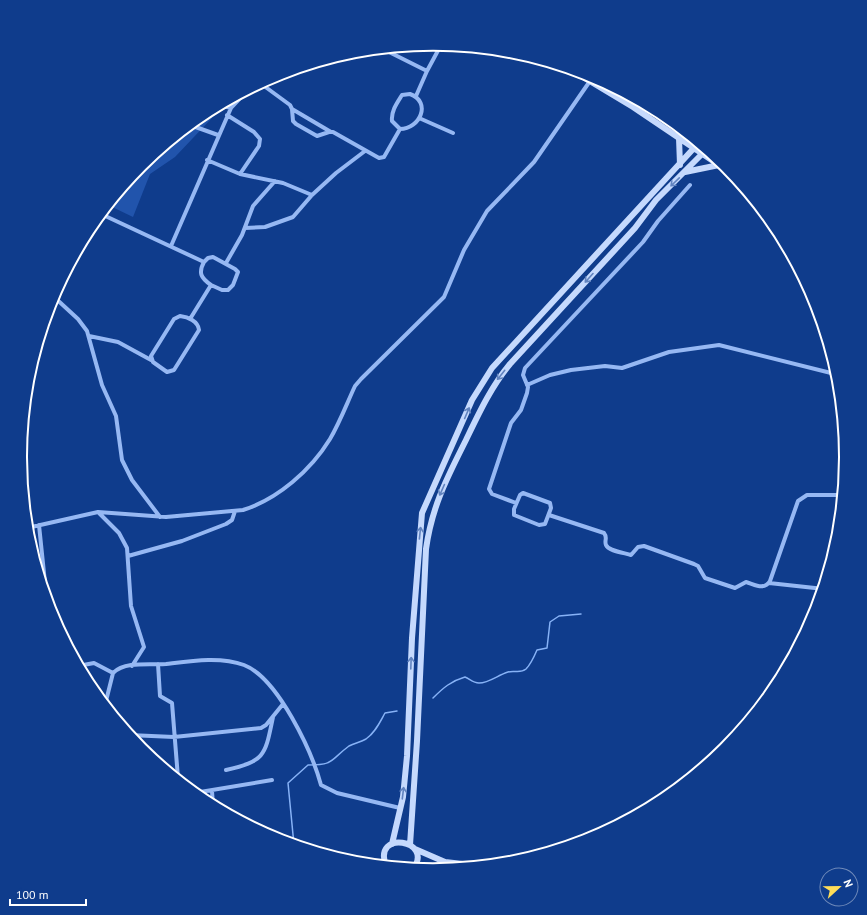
<svg xmlns="http://www.w3.org/2000/svg" width="867" height="915" font-family="'PT Sans',sans-serif">
  <rect width="100%" height="100%" fill="#0f3c8c"/>
  <!-- green -->
  <path fill="#2154ac" d="M228,101L175,157L150,174L133,217L108,205L141,165L204,114Z"/>
  <g fill="none" stroke-linecap="round" stroke-linejoin="round">
    <!-- stream -->
    <path stroke="#87b2f6" stroke-width="1.5" d="M433,698C443,688 451,681 465,677C470,679 473,683 479,683C489,683 498,675 508,672C515,670 520,674 526,669C531,664 534,657 537,650L547,648L550,622L559,616L581,614
      M294,845L288,783L308,765C335,765 330,760 349,746C355,743 361,742 366,739C375,733 380,722 385,713L397,711"/>
    <!-- street -->
    <path stroke="#96b8f3" stroke-width="4" d="M383,49L427,71L416,96
      M427,71L441,45
      M260,83L290,105L292,109L293,121L296,124L317,136L329,132H333L379,158L384,157L400,129
      M410,94C432,102 420,129 400,129L392,121C391,111 397,103 402,95Z
      M220,105L231,108L248,90
      M292,109L331,132
      M227,115L254,132L260,139L259,146L240,174
      M419,118L453,133
      M190,125L218,135
      M207,160L240,174L283,183L312,195
      M101,214L204,262C198,273 201,278 211,285L190,319
      M245,228L265,227L293,217L312,195L336,173L365,151
      M171,246L231,108
      M204,262L208,258L213,257L235,269L238,272L233,285L228,290H222L211,285
      M226,263L242,235L253,206L275,181
      M53,296L78,319L87,331L102,385L116,416L122,460L132,480L160,517
      M180,316C188,317 198,321 199,330L174,370L167,372L153,362L151,356L174,319Z
      M89,336L118,342L151,360
      M527,385L550,375L571,370L605,366L622,368L669,352L719,345L839,375
      M523,493L550,503L551,508L545,524L539,525L514,515V509L520,495Z
      M516,503L492,494L489,489L511,423L521,410L527,393L528,387L523,375L525,368L643,242L658,221L690,185
      M98,512L119,533L127,548L131,606L144,647L132,666
      M549,515L604,533C608,538 604,540 606,545C608,551 625,553 631,555L638,547L644,546L694,564L698,566L705,578L735,588L746,582C754,584 764,591 770,581L798,501L807,495H843
      M39,525L47,602
      M27,528L98,512L166,517L243,510C278,499 311,470 330,439C340,422 347,403 355,386L361,379L444,297L464,250L487,211L534,162L590,81
      M128,556L182,541L226,524L232,520L235,511
      M769,583L824,589
      M158,664L160,696L172,703L178,778
      M78,666L94,663L113,673
      M105,705L113,673C125,661 150,665 166,664C190,661 220,656 244,665C278,678 312,752 321,785L337,793L400,808
      M129,735L174,737L261,728L266,725L283,704
      M226,770C266,761 265,755 273,717
      M212,791L213,806
      M194,793L272,780"/>
    <!-- secondary -->
    <path stroke="#c5d9fd" stroke-width="6" d="M568,68L633,107L722,167L728,174L739,181
      M679,138L680,165
      M685,172L719,165
      M392,844L403,797L407,756L412,638L422,513L472,400L492,368L694,148
      M410,845L417,741L426,549C432,506 447,478 466,440C479,413 491,387 510,364L635,228L656,200L702,154
      M415,849L445,862L480,866
      M386,866C372,829 435,840 413,869"/>
  </g>
  <!-- one-way arrows -->
  <defs><path id="oneway-shaft" d="M-6 0H5M1.5-3L5.5 0L1.5 3" fill="none" stroke-width="1.6" stroke-linecap="round" stroke-linejoin="round"/></defs>
  <g stroke="#6183bf">
    <use href="#oneway-shaft" transform="translate(675 182) rotate(136)"/>
    <use href="#oneway-shaft" transform="translate(589 278) rotate(132)"/>
    <use href="#oneway-shaft" transform="translate(501 375) rotate(129)"/>
    <use href="#oneway-shaft" transform="translate(467 413) rotate(-67)"/>
    <use href="#oneway-shaft" transform="translate(442 490) rotate(114)"/>
    <use href="#oneway-shaft" transform="translate(420 533) rotate(-84)"/>
    <use href="#oneway-shaft" transform="translate(411 663) rotate(-88)"/>
    <use href="#oneway-shaft" transform="translate(403 793) rotate(-83)"/>
  </g>
  <!-- crop -->
  <path d="M0 0H867V915H0ZM27 457a406 406 0 1 1 812 0a406 406 0 1 1-812 0Z" fill="#0f3c8c" fill-rule="evenodd"/>
  <path fill="none" stroke="#fff" stroke-width="2" d="M27 457a406 406 0 1 1 812 0a406 406 0 1 1-812 0Z"/>
  <!-- north arrow -->
  <g transform="translate(839 887) rotate(68)"><circle r="19" fill="#0f3c8c" stroke="#6f8aba"/>
  <path d="M0-3L7 15L0 10L-7 15Z" fill="#ffdd58"/>
  <text y="-6" font-size="11" font-weight="bold" text-anchor="middle" fill="#ffffff">N</text>
  </g>
  <!-- scale -->
  <path d="M10 899v6h76v-6" fill="none" stroke="#ffffff" stroke-width="2"/>
  <text x="16" y="899" font-size="12" fill="#ffffff" stroke="#0f3c8c" stroke-width="3" paint-order="stroke">100 m</text>
</svg>
